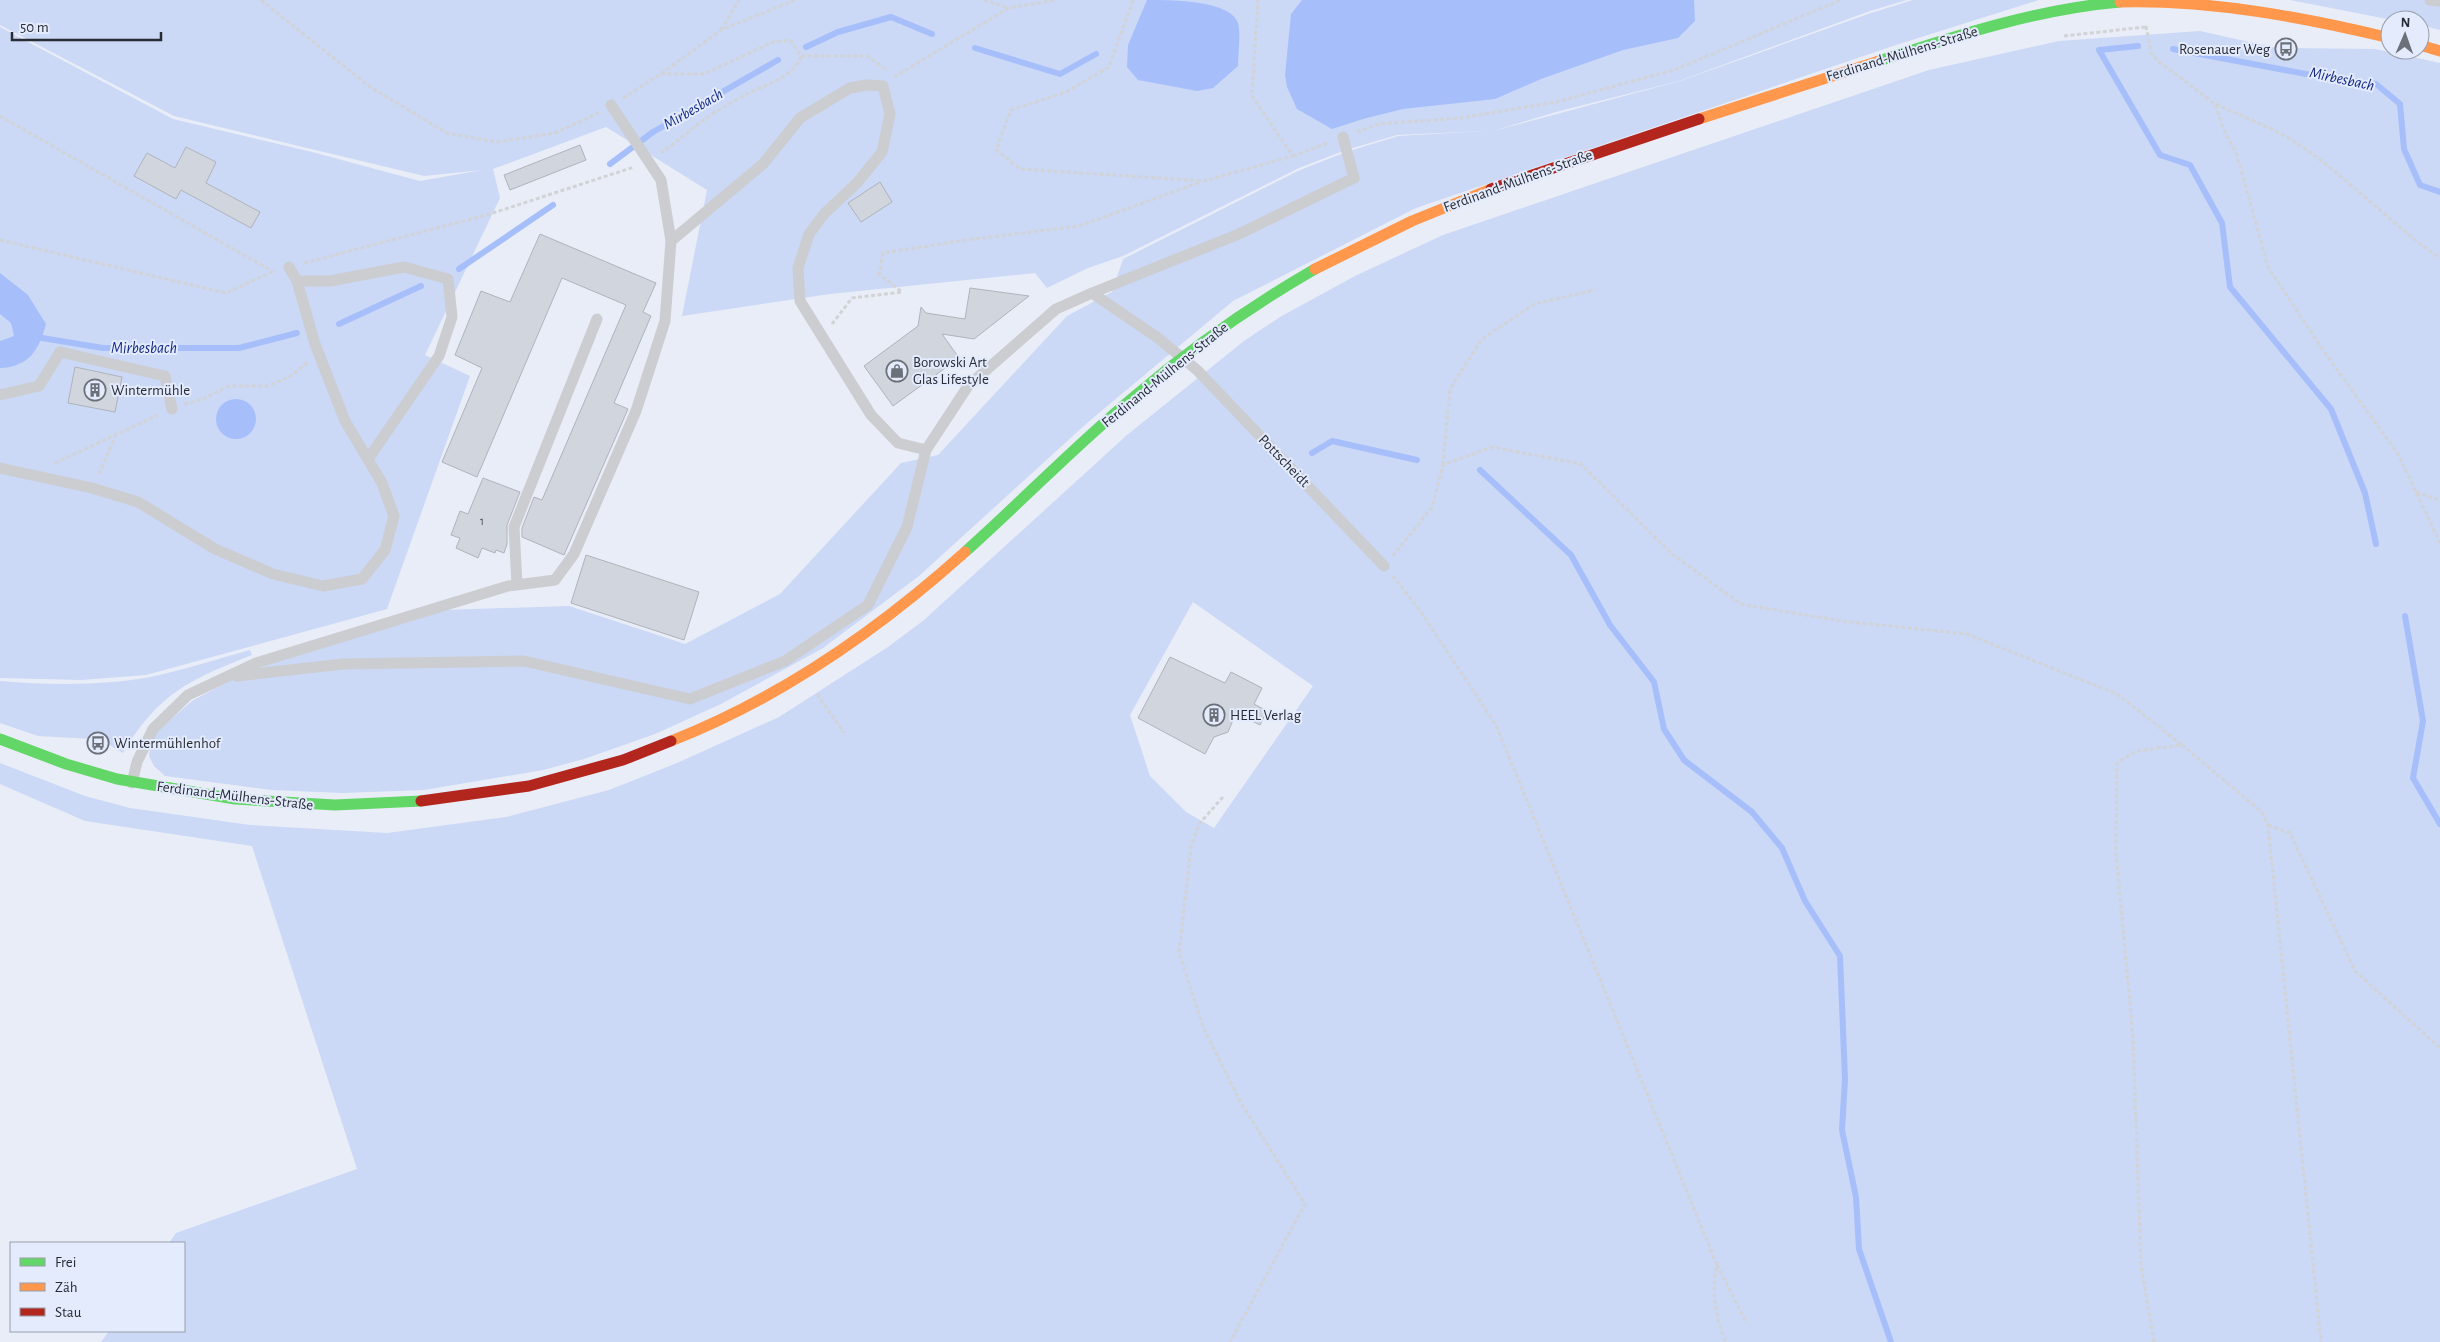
<svg xmlns="http://www.w3.org/2000/svg" width="2440" height="1342" font-family="'Alegreya Sans',sans-serif">
  <rect width="100%" height="100%" fill="#e9edf7"/>
  <!-- green -->
  <path fill="#cbd8f6" fill-rule="evenodd" d="M0,0H1907L1870,11L1679,81L1556,112L1493,131L1680,81L1871,13L1913,0H2039L1896,45L1416,208L1233,301L1087,423L919,576L823,648L721,704L655,734L584,759L543,770L424,790L342,793L272,790L165,776L154,766L149,756L150,746L155,733L192,701L231,680L267,665L443,610L569,606L685,644L780,594L901,463L938,455L1067,316L1112,292L1123,259L1300,170L1346,152L1398,136L1485,131L1397,135L1346,150L1299,168L1123,256L1088,268L1047,288L1035,273L830,294L682,316L707,190L606,127L493,169L500,198L425,355L470,376L387,609L146,675L81,680L0,678V27L173,119L312,152L420,181L482,170L424,176L174,116L0,25Z
    M2290,0H2440V30L2420,25V20H2392Z
    M2200,31L2276,48L2375,49L2440,63V1342H101L109,1331H184V1243H169L176,1233L357,1169L252,846L85,821L0,784V763L85,796L130,808L250,825L387,833L506,817L609,790L677,763L779,717L888,647L924,620L1127,435L1244,341L1280,317L1355,276L1443,235L1929,70L2059,41ZM1193,602L1313,686L1214,828L1186,812L1150,776L1130,715Z
    M250,650L252,655C189,680 159,693 123,753L108,744L92,739L38,736L0,723V681C49,685 101,686 150,677C184,670 217,659 250,650Z"/>
  <!-- water -->
  <path fill="#a6bffb" d="M1147,0C1171,0 1230,0 1238,23C1241,35 1238,53 1238,66L1213,88L1197,91L1138,80L1127,67L1128,45Z
    M1302,0H1694L1695,21L1678,38L1623,50L1541,79L1495,99L1403,109L1363,119L1332,129L1297,109L1287,87L1285,75L1291,14Z
    M0,273L28,295L46,324C39,350 29,367 0,368V341L14,336L11,323L0,314Z
    M216 419a20 20 0 1 1 40 0a20 20 0 1 1-40 0Z"/>
  <g fill="none" stroke-linecap="round" stroke-linejoin="round">
    <!-- stream -->
    <path stroke="#a6bffb" stroke-width="6" d="M2138,46L2099,50L2160,155L2190,165L2222,223L2230,287L2331,409L2365,493L2376,544
      M806,47L838,32L891,17L932,34
      M975,48L1060,74L1096,54
      M2173,49L2322,77L2376,84L2400,104L2404,149L2420,185L2440,192
      M610,164L653,132L778,60
      M459,269L553,205
      M339,324L421,286
      M37,334L42,338L103,348H239L297,333
      M1312,453L1332,441L1417,460
      M1480,470L1571,555L1610,625L1654,682L1664,729L1684,760L1752,812L1782,848L1805,901L1840,956L1845,1079L1842,1130L1856,1197L1859,1249L1891,1342
      M2405,616L2423,721L2413,778L2440,824"/>
  </g>
  <!-- building -->
  <path fill="#d1d5de" stroke="#afb3bb" d="M580,145L586,160L510,190L504,175Z
    M186,147L216,162L206,183L260,212L251,228L181,190L176,199L134,176L147,153L175,168Z
    M880,182L892,202L861,222L848,203Z
    M540,234L656,283L643,312L651,316L614,403L628,409L564,555L522,537V528L534,497L542,500L626,305L562,278L477,477L442,462L482,368L455,355L481,291L510,302Z
    M970,288L1029,296L974,339L942,334L959,358L893,406L864,366L918,326L921,307L926,313L965,319Z
    M75,367L122,377L115,412L68,403Z
    M483,478L520,492L507,525V544L504,553L496,550L495,553L482,548L478,558L456,548L460,538L451,535L460,511L468,514Z
    M586,555L699,592L684,640L571,603Z
    M1170,657L1225,683L1231,672L1262,688L1254,704L1267,711L1260,725L1236,713L1228,732L1214,737L1205,754L1138,718Z"/>
  <g fill="none" stroke-linecap="round" stroke-linejoin="round">
    <!-- path -->
    <path stroke="#d1d3d6" stroke-width="3" stroke-dasharray="4 2.5" stroke-linecap="butt" d="M261,0L370,87L447,133L496,142L555,133L599,113
      M984,0L1009,8
      M1133,0L1109,67L1066,92L1011,110L996,150L1020,169L1204,181L1293,156L1252,96L1258,0
      M2146,26L2151,53L2159,62L2215,104L2223,128L2237,155L2268,267L2323,350L2398,454L2440,543
      M721,30L739,0
      M2064,36L2145,27
      M801,56H867L888,71
      M661,74H704L773,42L790,40L801,56C794,78 766,84 747,94C732,102 717,110 704,120C689,130 677,143 661,152
      M894,77L1009,8L1056,0
      M623,98L661,74L721,30L795,0
      M2216,104C2242,117 2275,128 2298,144C2349,178 2390,224 2440,258
      M0,116L272,271
      M1357,132L1379,124L1460,118L1556,102L1674,70L1841,0
      M1293,156L1330,142
      M0,240L226,293L276,270
      M304,263L490,214L634,167
      M832,324L852,298L902,292L879,274L883,253L966,240L1079,226L1201,182
      M184,404L201,400L229,386H267L291,376L308,362
      M55,463L158,415
      M1443,465L1450,389L1482,339L1534,304L1595,290
      M99,474L115,437
      M2416,492L2440,500
      M1393,556L1432,507L1443,465L1492,447L1581,464L1672,554L1741,604L1841,621L1967,634L2117,694L2182,745
      M1393,576L1421,612L1496,725L1717,1265C1711,1291 1715,1317 1726,1342
      M817,694L844,733
      M1223,797L1199,824L1191,847L1179,952L1203,1027L1241,1103L1305,1204L1230,1342
      M2268,825L2290,833L2355,971L2440,1048
      M1717,1265L1746,1322
      M2154,1342L2141,1265L2133,1037L2116,852L2117,763L2136,751L2182,745L2262,812L2268,825L2321,1342"/>
    <!-- lane -->
    <path stroke="#cccdd0" stroke-width="11" d="M2430,0L2440,1
      M611,105L661,180L671,241
      M297,281H330L404,267L448,279L452,317L439,356L368,459
      M1092,293L1239,234L1354,178L1343,137
      M0,395L39,386L60,352L165,376L172,409
      M0,468L92,488L138,502L215,549L273,574L323,586L362,579L385,550L394,516L382,483L345,421L315,344L297,281L289,267
      M517,585L514,527L597,319
      M237,676L343,664L524,661L690,699L785,661L868,605L907,527L926,450L968,386L1056,309L1092,293L1158,338L1197,370L1384,566
      M132,783L137,762L153,729L188,695L256,663L508,586L555,580L574,554L636,411L665,321L671,241L763,164L800,118L850,88L866,85L883,86L890,114L882,152L857,183L825,213L809,234L798,268L800,301L871,415L898,443L926,450"/>
    <!-- fast -->
    <path stroke="#63d668" stroke-width="11" d="M1879,61C1958,35 2038,9 2120,2
      M965,552C1022,501 1076,445 1135,396C1191,348 1251,306 1315,269
      M0,739L66,764L117,779L235,799L335,805L421,801"/>
    <!-- slow -->
    <path stroke="#ff974d" stroke-width="11" d="M2120,2C2211,0 2303,17 2390,38
      M2420,45L2440,51
      M1699,119L1879,61
      M1315,269L1412,221L1491,189
      M671,741C781,698 877,631 965,552"/>
    <!-- jam -->
    <path stroke="#b3261e" stroke-width="11" d="M1491,189L1699,119
      M421,801L529,786L623,760L671,741"/>
  </g>
  <!-- icons -->
  <defs>
    <g id="bus-ring" transform="scale(1.125)"><circle r="9.5" fill="#e3ebfd" stroke="#6c7079" stroke-width="1.5"/><path d="M-5-6H5V4H4V6H2V4H-2V6H-4V4H-5ZM-3.5-4V0h7V-4ZM-3.5 1.2v1.5H-2V1.2ZM2 1.2v1.5H3.5V1.2Z" fill="#6c7079"/></g>
    <g id="shop-ring" transform="scale(1.125)"><circle r="9.5" fill="#e3ebfd" stroke="#6c7079" stroke-width="1.5"/><path d="M-5-2.5h2.3a2.7 3.5 0 0 1 5.4 0H5L5.5 6h-11ZM-1.5-2.5h3a1.5 2.3 0 0 0-3 0Z" fill="#6c7079"/></g>
    <g id="building-ring" transform="scale(1.125)"><circle r="9.5" fill="#e3ebfd" stroke="#6c7079" stroke-width="1.5"/><path d="M-4-6H4V6H1V3H-1V6H-4ZM-2.5-4.3h1.7v1.8h-1.7ZM.8-4.3h1.7v1.8H.8ZM-2.5-1h1.7V.8h-1.7ZM.8-1h1.7V.8H.8Z" fill="#6c7079"/></g>
  </defs>
  <g fill-rule="evenodd">
    <use href="#bus-ring" x="2286" y="49"/>
    <use href="#shop-ring" x="897" y="371"/>
    <use href="#building-ring" x="95" y="390"/>
    <use href="#building-ring" x="1214" y="715"/>
    <use href="#bus-ring" x="98" y="743"/>
  </g>
  <g text-anchor="middle" dominant-baseline="central" stroke-width="4" stroke-linejoin="round" paint-order="stroke">
    <!-- number labels -->
    <g font-size="12" fill="#545861">
      <text x="482" y="521">1</text>
    </g>
    <!-- poi labels -->
    <g font-size="15" fill="#282c35" stroke="#e3ebfd" text-anchor="start">
      <text x="2270" y="49" text-anchor="end">Rosenauer Weg</text>
      <text x="913" y="362">Borowski Art<tspan x="913" dy="17">Glas Lifestyle</tspan></text>
      <text x="111" y="390">Wintermühle</text>
      <text x="1230" y="715">HEEL Verlag</text>
      <text x="114" y="743">Wintermühlenhof</text>
    </g>
    <!-- street labels -->
    <g font-size="15" fill="#282c35" stroke="#e3ebfd">
      <text transform="translate(1902 54) rotate(-17)">Ferdinand-Mülhens-Straße</text>
      <text transform="translate(1518 181) rotate(-20)">Ferdinand-Mülhens-Straße</text>
      <text transform="translate(1165 375) rotate(-39)">Ferdinand-Mülhens-Straße</text>
      <text transform="translate(1284 461) rotate(46)">Pottscheidt</text>
      <text transform="translate(235 796) rotate(7)">Ferdinand-Mülhens-Straße</text>
    </g>
    <!-- water labels -->
    <g font-size="16" font-style="italic" fill="#132883" stroke="#e3ebfd">
      <text transform="translate(2342 79) rotate(12)">Mirbesbach</text>
      <text transform="translate(693 109) rotate(-30)">Mirbesbach</text>
      <text x="144" y="348">Mirbesbach</text>
    </g>
  </g>
  <!-- legend -->
  <rect x="10" y="1242" width="175" height="90" fill="#e3ebfd" stroke="#989fad"/>
  <rect x="20" y="1258" width="25" height="8" fill="#63d668" stroke="#989fad"/>
  <text x="55" y="1267" font-size="15" fill="#282c35">Frei</text>
  <rect x="20" y="1283" width="25" height="8" fill="#ff974d" stroke="#989fad"/>
  <text x="55" y="1292" font-size="15" fill="#282c35">Zäh</text>
  <rect x="20" y="1308" width="25" height="8" fill="#b3261e" stroke="#989fad"/>
  <text x="55" y="1317" font-size="15" fill="#282c35">Stau</text>
  <!-- north arrow -->
  <g transform="translate(2405 35) rotate(2)"><circle r="24" fill="#e3ebfd" stroke="#989fad"/>
  <path d="M0-4L9 19L0 12L-9 19Z" fill="#6c7079"/>
  <text y="-8" font-size="14" font-weight="bold" text-anchor="middle" fill="#282c35">N</text>
  </g>
  <!-- scale -->
  <path d="M12 32v8h149v-8" fill="none" stroke="#282c35" stroke-width="2.5"/>
  <text x="20" y="32" font-size="15" fill="#282c35" stroke="#e3ebfd" stroke-width="4" paint-order="stroke">50 m</text>
</svg>
